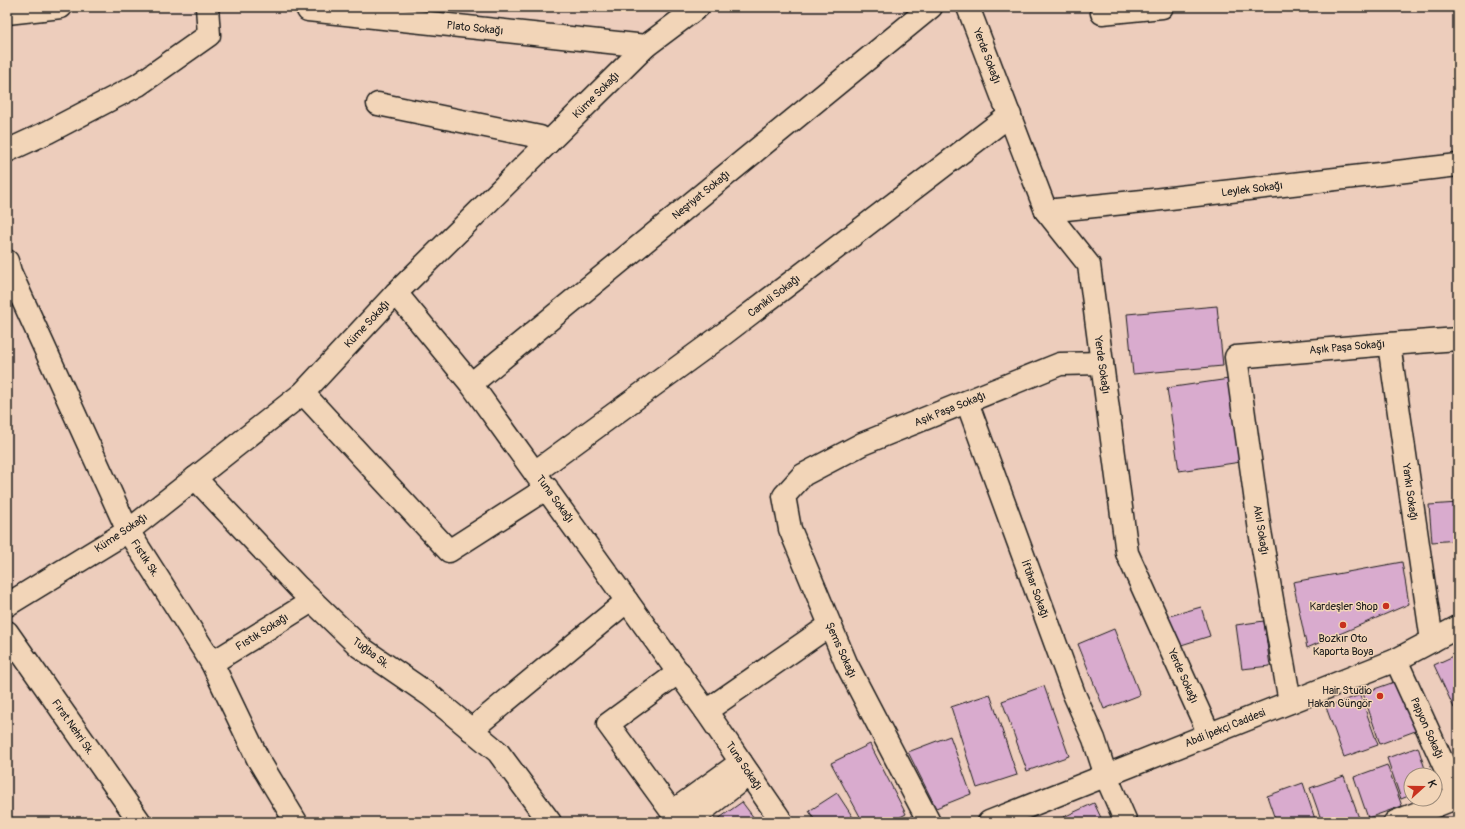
<svg xmlns="http://www.w3.org/2000/svg" width="1465" height="829" font-family="Pangolin,sans-serif">
<style>
.building{fill:#d9abce;stroke:#1c1c1c}
.lines{fill:none;stroke-linecap:round;stroke-linejoin:round}
.minor-casing{stroke:#1c1c1c;stroke-width:25}
.major-casing{stroke:#1c1c1c;stroke-width:25}
.minor{stroke:#f2d5b8;stroke-width:22}
.major{stroke:#f2d5b8;stroke-width:22}
.poi-dot{fill:#c8321e;stroke:#f2d5b8;stroke-width:1.5}
.labels{text-anchor:middle;dominant-baseline:central;stroke-width:3;stroke-linejoin:round;paint-order:stroke}
.street-label{font-size:11px;fill:#1c1c1c;stroke:#f2d5b8}
.poi-label{font-size:11px;fill:#1c1c1c;stroke:#f2d5b8;text-anchor:end}
</style>
<rect width="100%" height="100%" fill="#edcdbc"/>
<filter id="ink" filterUnits="userSpaceOnUse"><feTurbulence type="fractalNoise" baseFrequency=".025" numOctaves="2"/><feDisplacementMap in="SourceGraphic" scale="8" xChannelSelector="R" yChannelSelector="G"/><feConvolveMatrix kernelMatrix="1 2 1 2 8 2 1 2 1" color-interpolation-filters="sRGB"/></filter>
<g filter="url(#ink)">
<g class="building">
<path d="M 1217,306 L 1223,366 L 1133,374 L 1127,314 Z"/>
<path d="M 1229,379 L 1241,462 L 1179,471 L 1167,388 Z"/>
<path d="M 1458,503 L 1458,540 L 1432,542 L 1429,505 Z"/>
<path d="M 1402,562 L 1409,604 L 1307,648 L 1293,582 Z"/>
<path d="M 1201,607 L 1210,636 L 1175,647 L 1166,617 Z"/>
<path d="M 1264,621 L 1270,666 L 1242,669 L 1236,625 Z"/>
<path d="M 1114,629 L 1140,695 L 1104,709 L 1078,644 Z"/>
<path d="M 1458,654 L 1458,706 L 1454,708 L 1434,665 Z"/>
<path d="M 1400,680 L 1418,730 L 1380,744 L 1363,693 Z"/>
<path d="M 1044,686 L 1069,756 L 1027,771 L 1002,701 Z"/>
<path d="M 990,694 L 1017,775 L 977,788 L 951,707 Z"/>
<path d="M 1360,695 L 1378,745 L 1344,757 L 1326,707 Z"/>
<path d="M 950,736 L 971,794 L 936,808 L 908,752 Z"/>
<path d="M 870,744 L 906,814 L 891,822 L 863,822 L 831,763 Z"/>
<path d="M 1418,747 L 1427,775 L 1411,775 L 1411,795 L 1401,799 L 1387,758 Z"/>
<path d="M 1387,765 L 1402,806 L 1368,818 L 1354,777 Z"/>
<path d="M 1344,776 L 1360,821 L 1322,822 L 1310,788 Z"/>
<path d="M 1303,783 L 1316,822 L 1276,822 L 1267,796 Z"/>
<path d="M 837,793 L 856,822 L 816,822 L 809,811 Z"/>
<path d="M 742,802 L 757,822 L 714,822 Z"/>
<path d="M 1094,803 L 1103,822 L 1056,822 L 1055,821 Z"/>
</g>
<g class="lines">
<defs>
<g id="minor">
<path d="M 309,7 L 308,10 L 646,46"/>
<path d="M 968,7 L 1046,211 L 1089,265 L 1127,553 L 1209,734"/>
<path d="M 1101,7 L 1102,13 L 1162,7"/>
<path d="M 7,13 L 61,7"/>
<path d="M 378,104 L 540,137 L 548,143"/>
<path d="M 7,151 L 48,132 L 138,85 L 209,35 L 207,7"/>
<path d="M 1046,211 L 1153,200 L 1458,165"/>
<path d="M 7,261 L 10,272 L 128,531 L 212,663 L 258,759 L 296,822"/>
<path d="M 396,293 L 471,384 L 706,711 L 782,822"/>
<path d="M 1389,344 L 1432,641"/>
<path d="M 471,384 L 931,7"/>
<path d="M 303,393 L 449,551 L 547,488"/>
<path d="M 967,402 L 1074,694 L 1094,739 L 1106,776 L 1126,822"/>
<path d="M 535,472 L 725,333 L 1010,115"/>
<path d="M 195,478 L 298,587 L 360,647 L 431,696 L 498,752 L 550,822"/>
<path d="M 7,605 L 128,531 L 303,393 L 396,293 L 646,46 L 698,7"/>
<path d="M 7,632 L 140,822"/>
<path d="M 1396,660 L 1458,796"/>
<path d="M 212,663 L 312,601"/>
<path d="M 679,672 L 608,724 L 672,812 L 741,762"/>
<path d="M 1290,702 L 1260,531 L 1236,357 L 1389,344 L 1458,339"/>
<path d="M 706,711 L 830,625"/>
<path d="M 471,730 L 627,601"/>
<path d="M 688,822 L 749,774"/>
<path d="M 929,822 L 846,663 L 790,529 L 784,496 L 803,475 L 862,444 L 1060,364 L 1102,363"/>
<path d="M 1395,822 L 1458,797"/>
</g>
<path id="major" d="M 989,822 L 1396,660 L 1458,627"/>
</defs>
<use href="#minor" class="minor-casing"/>
<use href="#major" class="major-casing"/>
<use href="#minor" class="minor"/>
<use href="#major" class="major"/>
</g>
</g>
<g class="poi-dot">
<circle cx="1386" cy="606" r="4"/>
<circle cx="1343" cy="625" r="4"/>
<circle cx="1380" cy="696" r="4"/>
</g>
<g class="labels">
<g class="street-label">
<text transform="translate(475 28) rotate(6)">Plato Sokağı</text>
<text transform="translate(987 56) rotate(69)">Yerde Sokağı</text>
<text transform="translate(596 95) rotate(-45)">Küme Sokağı</text>
<text transform="translate(1252 189) rotate(-7)">Leylek Sokağı</text>
<text transform="translate(701 195) rotate(-39)">Neşriyat Sokağı</text>
<text transform="translate(774 296) rotate(-37)">Canikli Sokağı</text>
<text transform="translate(367 324) rotate(-47)">Küme Sokağı</text>
<text transform="translate(1347 347) rotate(-5)">Aşık Paşa Sokağı</text>
<text transform="translate(1102 365) rotate(82)">Yerde Sokağı</text>
<text transform="translate(950 409) rotate(-22)">Aşık Paşa Sokağı</text>
<text transform="translate(1410 492) rotate(82)">Yankı Sokağı</text>
<text transform="translate(555 499) rotate(54)">Tuna Sokağı</text>
<text transform="translate(1261 530) rotate(81)">Akıl Sokağı</text>
<text transform="translate(121 533) rotate(-34)">Küme Sokağı</text>
<text transform="translate(145 558) rotate(57)">Fıstık Sk.</text>
<text transform="translate(1035 589) rotate(70)">İftihar Sokağı</text>
<text transform="translate(262 632) rotate(-32)">Fıstık Sokağı</text>
<text transform="translate(841 650) rotate(66)">Şems Sokağı</text>
<text transform="translate(371 653) rotate(37)">Tuğba Sk.</text>
<text transform="translate(1183 676) rotate(66)">Yerde Sokağı</text>
<text transform="translate(73 727) rotate(55)">Fırat Nehri Sk.</text>
<text transform="translate(1225 728) rotate(-22)">Abdi İpekçi Caddesi</text>
<text transform="translate(1427 728) rotate(66)">Papyon Sokağı</text>
<text transform="translate(744 766) rotate(56)">Tuna Sokağı</text>
</g>
<g class="poi-label">
<text x="1378" y="606">Kardeşler Shop</text>
<text x="1343" y="638" text-anchor="middle">Bozkır Oto<tspan x="1343" dy="13">Kaporta Boya</tspan></text>
<text x="1372" y="690">Hair Studio<tspan x="1372" dy="13">Hakan Güngör</tspan></text>
</g>
</g>
<rect width="1465" height="829" fill="none" stroke="#f2d5b8" stroke-width="24"/>
<rect x="12" y="12" width="1441" height="805" fill="none" stroke="#1c1c1c" stroke-width="1.5" filter="url(#ink)"/>
<g transform="translate(1423 787) rotate(69)"><circle r="19" fill="#f2d5b8" stroke="#9c8b7a"/>
<path d="M0-3L7 15L0 10L-7 15Z" fill="#c8321e"/>
<text y="-6" font-size="11" font-weight="bold" text-anchor="middle" fill="#1c1c1c">K</text>
</g>
</svg>
